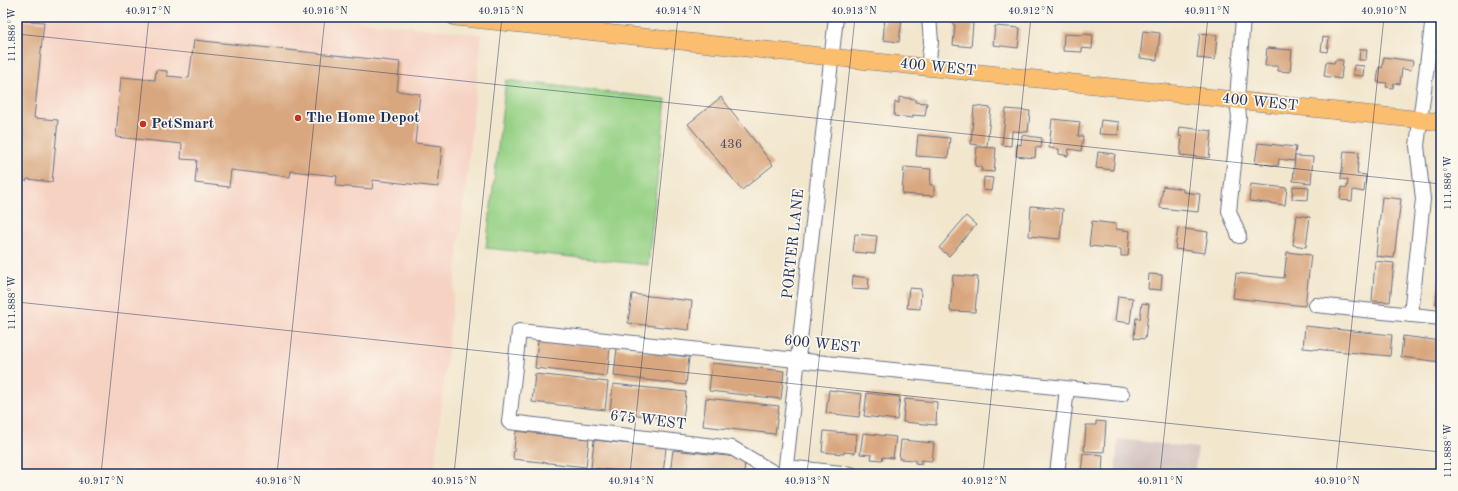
<svg xmlns="http://www.w3.org/2000/svg" width="1458" height="491" font-family="'Old Standard TT',serif">
<style>
.built{fill:#f6d2c3}
.industrial{fill:#d1bfbd}
.green{fill:#96d185;stroke:#588072}
.building{fill:#d9a77f}
.lines{fill:none;stroke-linecap:round;stroke-linejoin:round}
.minor-casing{stroke:#666f85;stroke-width:16}
.major-casing{stroke:#666f85;stroke-width:18}
.minor{stroke:#fff;stroke-width:14}
.major{stroke:#fbbd6e;stroke-width:17}
.ticks{fill:none;stroke:#1b2f5e;stroke-width:1;stroke-opacity:0.45}
.poi-dot{fill:#c8321e;stroke:#fbf7ec;stroke-width:1.5}
.labels{text-anchor:middle;dominant-baseline:central;stroke-width:3.5;stroke-linejoin:round;paint-order:stroke}
.number-label{font-size:13px;fill:#4a4d66}
.street-label{font-size:15px;fill:#1b2f5e;stroke:#fbf7ec}
.poi-label{font-size:15px;font-weight:bold;fill:#1b2f5e;stroke:#fbf7ec;text-anchor:start}
.neatline{fill:none;stroke:#1b2f5e;stroke-width:1.5}
.ticks-label{font-size:10px;text-anchor:middle;fill:#1b2f5e}
</style>
<rect width="100%" height="100%" fill="#fbf7ec"/>
<filter id="ink" filterUnits="userSpaceOnUse"><feTurbulence type="fractalNoise" baseFrequency=".025" numOctaves="2"/><feDisplacementMap in="SourceGraphic" scale="8" xChannelSelector="R" yChannelSelector="G"/><feConvolveMatrix kernelMatrix="1 2 1 2 8 2 1 2 1" color-interpolation-filters="sRGB"/></filter>
<filter id="wash" filterUnits="userSpaceOnUse"><feTurbulence type="fractalNoise" baseFrequency=".012" numOctaves="4" result="noise"/><feDisplacementMap in="SourceGraphic" scale="16" xChannelSelector="R" yChannelSelector="G"/><feGaussianBlur stdDeviation="0.9" result="paint"/><feColorMatrix in="noise" values="0 0 0 0 0 0 0 0 0 0 0 0 0 0 0 0 0 1.4 0 .05"/><feComposite in="paint" operator="in"/></filter>
<g filter="url(#wash)">
<rect width="100%" height="100%" fill="#f2e6cd"/>
<path class="built" d="M 17,17 L 318,17 L 482,34 L 434,474 L 17,474 Z"/>
<path class="industrial" d="M 1118,439 L 1198,448 L 1194,474 L 1115,474 Z"/>
<path class="green" d="M 506,80 L 666,99 L 648,265 L 486,248 Z"/>
<g id="blocks">
<g class="building">
<path d="M 704,17 L 717,17 L 717,21 L 704,20 Z"/>
<path d="M 885,17 L 902,19 L 899,42 L 883,40 Z"/>
<path d="M 953,17 L 967,17 L 967,22 L 973,23 L 971,47 L 953,45 L 955,25 L 953,25 Z"/>
<path d="M 17,20 L 44,22 L 34,118 L 58,120 L 52,182 L 27,179 L 27,181 L 17,180 Z"/>
<path d="M 995,26 L 1020,28 L 1018,48 L 993,45 Z"/>
<path d="M 1143,31 L 1160,33 L 1157,60 L 1140,58 Z"/>
<path d="M 1200,33 L 1217,35 L 1215,60 L 1197,58 Z"/>
<path d="M 1064,34 L 1083,35 L 1083,34 L 1093,35 L 1092,49 L 1082,48 L 1082,52 L 1063,51 Z"/>
<path d="M 1323,37 L 1329,38 L 1327,52 L 1321,51 Z"/>
<path d="M 194,40 L 400,62 L 397,91 L 420,94 L 415,143 L 442,146 L 438,187 L 373,180 L 372,189 L 336,186 L 337,176 L 291,171 L 290,177 L 231,170 L 229,187 L 195,183 L 197,160 L 181,159 L 182,144 L 116,137 L 121,77 L 155,80 L 156,70 L 167,71 L 167,76 L 189,78 Z"/>
<path d="M 1267,48 L 1292,50 L 1290,72 L 1278,71 L 1278,66 L 1265,66 Z"/>
<path d="M 1360,49 L 1367,49 L 1366,60 L 1359,60 Z"/>
<path d="M 1384,57 L 1413,61 L 1411,70 L 1402,69 L 1400,84 L 1394,83 L 1393,88 L 1386,87 L 1387,83 L 1377,82 L 1379,67 L 1382,68 Z"/>
<path d="M 1335,60 L 1343,60 L 1341,79 L 1324,76 L 1326,62 L 1334,63 Z"/>
<path d="M 1354,65 L 1364,66 L 1363,76 L 1353,75 Z"/>
<path d="M 721,97 L 773,165 L 742,190 L 688,124 Z"/>
<path d="M 899,97 L 915,99 L 915,102 L 927,103 L 925,116 L 913,115 L 913,118 L 894,116 L 895,102 L 899,103 Z"/>
<path d="M 974,106 L 991,108 L 987,146 L 971,144 Z"/>
<path d="M 1006,109 L 1030,111 L 1028,132 L 1012,131 L 1011,146 L 1002,145 Z"/>
<path d="M 1052,119 L 1080,122 L 1078,136 L 1083,136 L 1081,151 L 1069,149 L 1068,156 L 1059,154 L 1059,149 L 1049,148 Z"/>
<path d="M 1101,120 L 1119,122 L 1118,135 L 1099,134 Z"/>
<path d="M 1180,127 L 1212,131 L 1209,158 L 1180,155 L 1182,137 L 1179,136 Z"/>
<path d="M 918,135 L 950,138 L 948,158 L 916,156 Z"/>
<path d="M 1022,135 L 1042,138 L 1041,148 L 1036,147 L 1035,158 L 1016,156 L 1017,144 L 1021,145 Z"/>
<path d="M 1258,143 L 1296,147 L 1294,161 L 1279,159 L 1278,166 L 1255,163 Z"/>
<path d="M 977,147 L 996,148 L 994,172 L 981,171 L 982,167 L 975,166 Z"/>
<path d="M 1344,151 L 1359,152 L 1357,174 L 1366,175 L 1364,192 L 1353,190 L 1352,201 L 1340,200 L 1342,187 L 1347,188 L 1348,180 L 1341,179 Z"/>
<path d="M 1098,152 L 1115,154 L 1113,170 L 1096,168 Z"/>
<path d="M 1295,156 L 1313,157 L 1311,183 L 1293,181 Z"/>
<path d="M 904,167 L 931,169 L 930,185 L 934,185 L 934,196 L 902,194 Z"/>
<path d="M 984,177 L 993,178 L 991,191 L 983,190 Z"/>
<path d="M 1251,184 L 1287,188 L 1285,205 L 1249,201 Z"/>
<path d="M 1163,186 L 1183,189 L 1183,192 L 1200,194 L 1198,212 L 1160,208 Z"/>
<path d="M 1293,186 L 1309,187 L 1308,200 L 1292,199 Z"/>
<path d="M 1382,197 L 1401,199 L 1394,258 L 1376,256 Z"/>
<path d="M 1031,206 L 1063,209 L 1060,239 L 1029,236 Z"/>
<path d="M 1297,215 L 1310,217 L 1306,247 L 1293,245 Z"/>
<path d="M 966,216 L 976,225 L 949,256 L 939,248 Z"/>
<path d="M 1092,221 L 1116,224 L 1116,229 L 1130,231 L 1128,256 L 1121,256 L 1121,249 L 1089,246 Z"/>
<path d="M 1178,228 L 1208,232 L 1205,253 L 1175,249 Z"/>
<path d="M 855,234 L 877,236 L 875,254 L 853,252 Z"/>
<path d="M 1287,252 L 1311,255 L 1305,306 L 1233,298 L 1236,273 L 1284,278 Z"/>
<path d="M 1375,261 L 1394,263 L 1390,302 L 1372,301 Z"/>
<path d="M 1440,269 L 1441,269 L 1441,305 L 1436,304 Z"/>
<path d="M 1149,274 L 1162,275 L 1161,290 L 1148,289 Z"/>
<path d="M 953,275 L 978,277 L 975,312 L 950,311 Z"/>
<path d="M 853,276 L 869,278 L 868,290 L 852,289 Z"/>
<path d="M 909,288 L 921,289 L 920,309 L 907,308 Z"/>
<path d="M 632,294 L 692,301 L 689,330 L 628,323 Z"/>
<path d="M 1118,296 L 1133,298 L 1130,323 L 1115,321 Z"/>
<path d="M 1142,303 L 1149,304 L 1145,339 L 1134,338 L 1136,318 L 1140,319 Z"/>
<path d="M 1305,326 L 1392,335 L 1390,356 L 1303,348 Z"/>
<path d="M 1403,336 L 1441,341 L 1441,362 L 1401,357 Z"/>
<path d="M 538,340 L 610,348 L 607,376 L 535,368 Z"/>
<path d="M 617,348 L 689,357 L 686,385 L 614,376 Z"/>
<path d="M 712,363 L 784,371 L 781,399 L 709,391 Z"/>
<path d="M 535,374 L 608,382 L 605,410 L 532,402 Z"/>
<path d="M 613,384 L 686,392 L 683,420 L 610,412 Z"/>
<path d="M 829,390 L 862,394 L 859,417 L 826,413 Z"/>
<path d="M 867,393 L 900,397 L 897,420 L 864,416 Z"/>
<path d="M 706,398 L 779,406 L 775,434 L 703,426 Z"/>
<path d="M 905,399 L 937,402 L 936,425 L 903,422 Z"/>
<path d="M 1096,421 L 1106,422 L 1104,452 L 1084,451 L 1086,425 L 1096,425 Z"/>
<path d="M 516,431 L 589,439 L 586,467 L 513,459 Z"/>
<path d="M 824,431 L 857,434 L 855,453 L 844,452 L 844,454 L 822,452 Z"/>
<path d="M 863,433 L 896,437 L 893,458 L 883,457 L 882,460 L 871,459 L 872,455 L 860,454 Z"/>
<path d="M 594,440 L 666,448 L 663,474 L 647,474 L 591,468 Z"/>
<path d="M 901,440 L 934,443 L 932,461 L 921,460 L 921,464 L 915,463 L 915,460 L 899,459 Z"/>
<path d="M 673,450 L 745,458 L 744,474 L 670,474 Z"/>
<path d="M 1083,453 L 1103,455 L 1102,474 L 1081,474 Z"/>
</g>
</g>
</g>
<g filter="url(#ink)">
<use href="#blocks" fill-opacity="0" stroke="#666f85" stroke-width="1"/>
<g class="lines">
<defs>
<g id="minor">
<path d="M 928,67 L 931,42 L 929,17"/>
<path d="M 1239,236 L 1229,211 L 1239,117 L 1237,100 L 1243,17"/>
<path d="M 1316,305 L 1441,318"/>
<path d="M 1411,315 L 1423,199 L 1417,146 L 1433,17"/>
<path d="M 786,467 L 851,474"/>
<path d="M 776,474 L 732,448 L 509,422 L 519,331 L 1122,394"/>
<path d="M 785,474 L 836,17"/>
<path d="M 1057,474 L 1067,389"/>
</g>
<path id="major" d="M 455,17 L 1441,122"/>
</defs>
<use href="#minor" class="minor-casing"/>
<use href="#major" class="major-casing"/>
<use href="#minor" class="minor"/>
<use href="#major" class="major"/>
</g>
</g>
<path class="ticks" d="M 17,34 L 1441,184M 17,302 L 1441,452M 101,474 L 149,17M 277,474 L 325,17M 454,474 L 502,17M 630,474 L 678,17M 807,474 L 855,17M 983,474 L 1031,17M 1160,474 L 1208,17M 1336,474 L 1384,17"/>
<g class="poi-dot">
<circle cx="298" cy="118" r="4"/>
<circle cx="143" cy="124" r="4"/>
</g>
<g class="labels">
<g class="number-label">
<text x="731" y="144">436</text>
</g>
<g class="street-label">
<text transform="translate(938 68) rotate(6)">400 WEST</text>
<text transform="translate(1260 103) rotate(6)">400 WEST</text>
<text transform="translate(794 244) rotate(-84)">PORTER LANE</text>
<text transform="translate(822 345) rotate(6)">600 WEST</text>
<text transform="translate(648 421) rotate(7)">675 WEST</text>
</g>
<g class="poi-label">
<text x="306" y="118">The Home Depot</text>
<text x="151" y="124">PetSmart</text>
</g>
</g>
<rect width="1458" height="491" fill="none" stroke="#fbf7ec" stroke-width="44"/>
<rect x="22" y="22" width="1414" height="447" class="neatline"/>
<g class="ticks-label">
<text x="148" y="14">40.917°N</text>
<text x="325" y="14">40.916°N</text>
<text x="501" y="14">40.915°N</text>
<text x="678" y="14">40.914°N</text>
<text x="854" y="14">40.913°N</text>
<text x="1031" y="14">40.912°N</text>
<text x="1207" y="14">40.911°N</text>
<text x="1384" y="14">40.910°N</text>
<text transform="translate(11 35) rotate(-90)" y="4">111.886°W</text>
<text transform="translate(1447 183) rotate(-90)" y="4">111.886°W</text>
<text transform="translate(11 303) rotate(-90)" y="4">111.888°W</text>
<text transform="translate(1447 451) rotate(-90)" y="4">111.888°W</text>
<text x="101" y="484">40.917°N</text>
<text x="278" y="484">40.916°N</text>
<text x="454" y="484">40.915°N</text>
<text x="631" y="484">40.914°N</text>
<text x="807" y="484">40.913°N</text>
<text x="984" y="484">40.912°N</text>
<text x="1160" y="484">40.911°N</text>
<text x="1337" y="484">40.910°N</text>
</g>
</svg>
